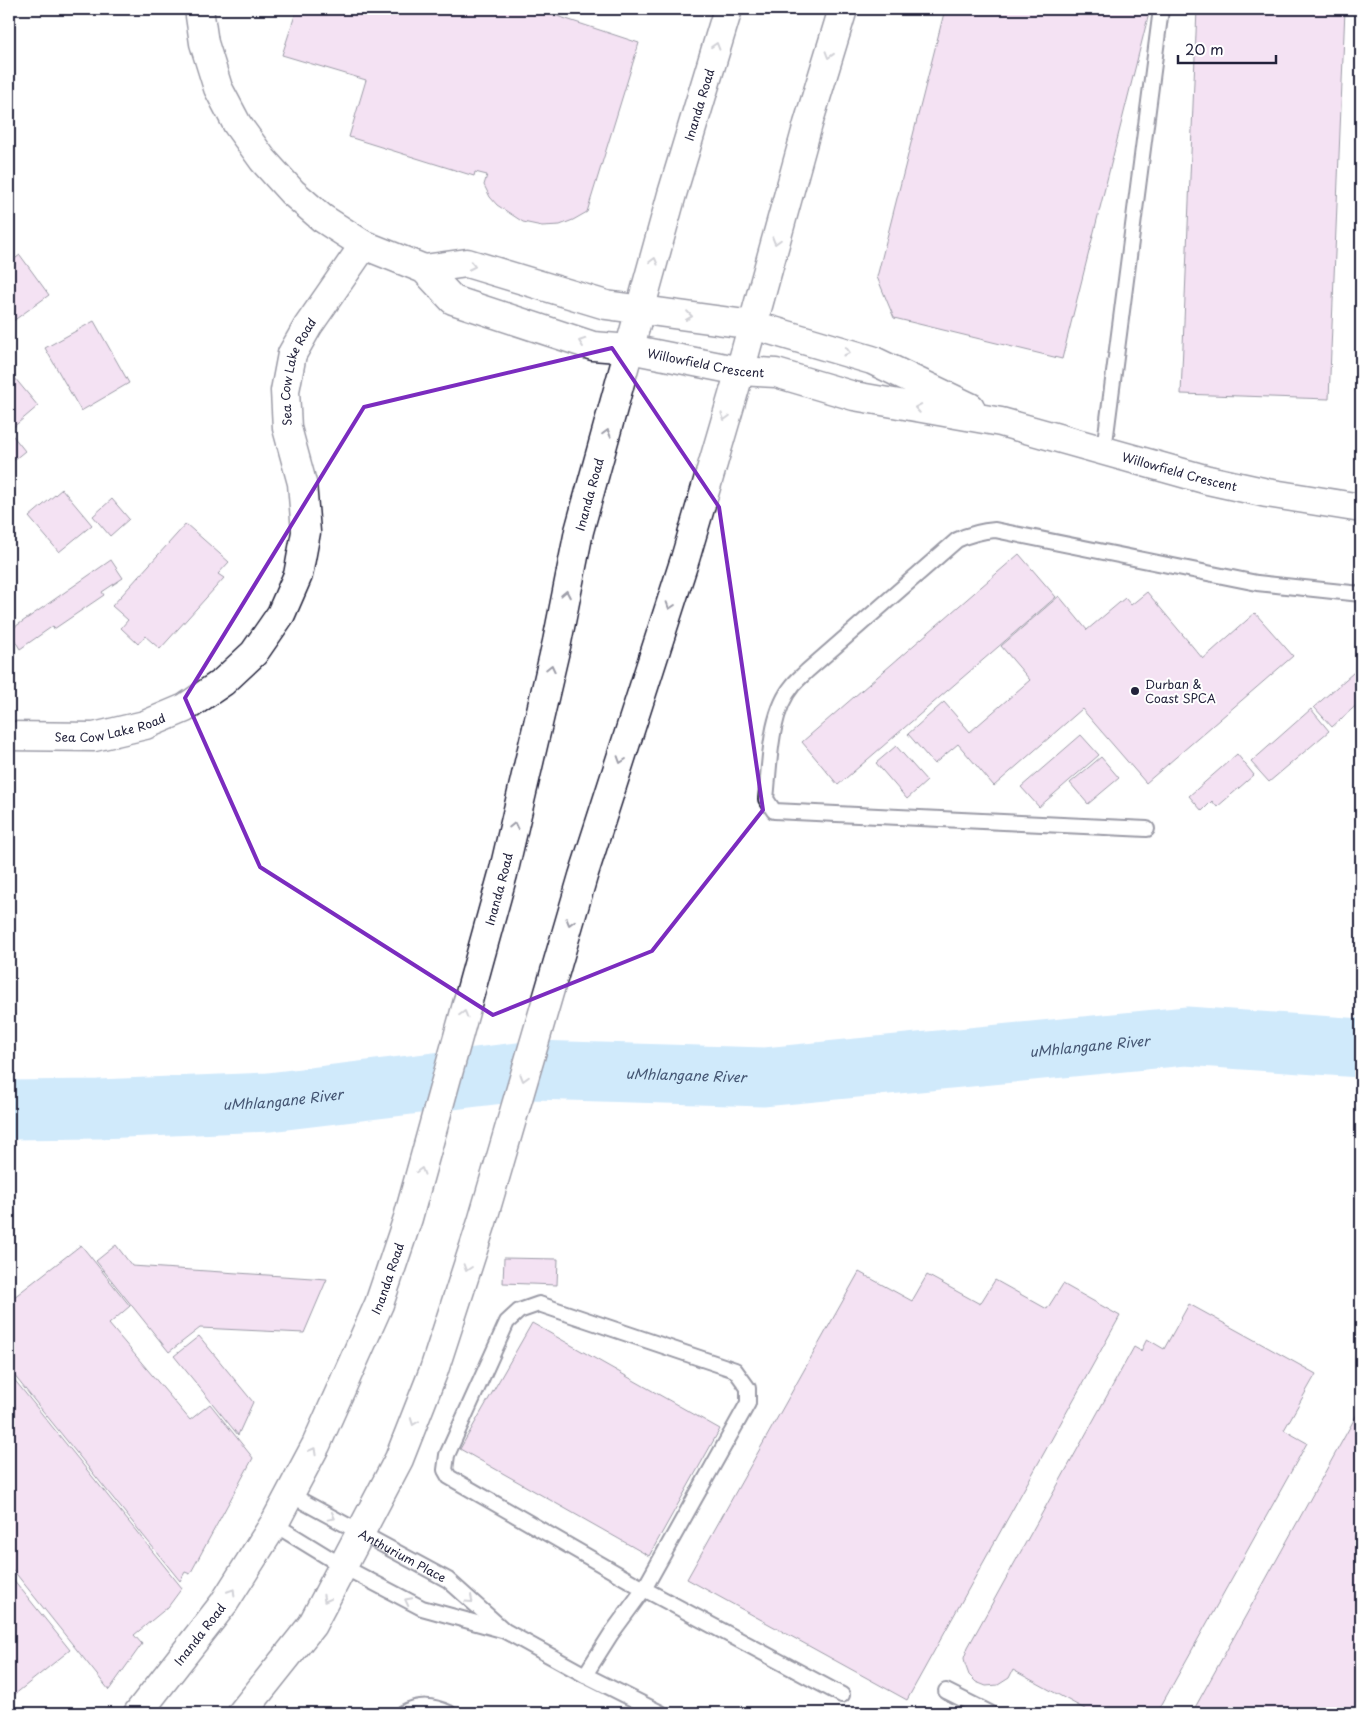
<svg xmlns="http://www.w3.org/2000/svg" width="1370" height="1722" font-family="'Playpen Sans',sans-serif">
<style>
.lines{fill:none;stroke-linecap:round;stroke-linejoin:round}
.river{stroke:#98d0f7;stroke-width:59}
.building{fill:#e7bee5;stroke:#22223b}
.lane-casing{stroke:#22223b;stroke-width:18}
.street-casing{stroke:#22223b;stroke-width:31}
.secondary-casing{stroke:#22223b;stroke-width:31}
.lane{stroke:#fff;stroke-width:14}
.street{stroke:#fff;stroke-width:28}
.secondary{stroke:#fff;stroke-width:28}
.oneway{stroke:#9c9ca7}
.marked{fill:none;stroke:#7b2cbf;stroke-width:4;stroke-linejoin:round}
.poi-dot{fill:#22223b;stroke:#fff;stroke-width:2}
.labels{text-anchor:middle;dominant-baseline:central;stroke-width:4;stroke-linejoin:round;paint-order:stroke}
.street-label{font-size:12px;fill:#22223b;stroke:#fff}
.poi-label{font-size:12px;fill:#22223b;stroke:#fff;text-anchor:start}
.water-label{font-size:14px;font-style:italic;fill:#455673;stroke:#fff}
</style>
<rect width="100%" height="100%" fill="#fff"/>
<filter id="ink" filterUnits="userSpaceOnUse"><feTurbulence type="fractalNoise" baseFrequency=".02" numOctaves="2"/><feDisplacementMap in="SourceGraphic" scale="10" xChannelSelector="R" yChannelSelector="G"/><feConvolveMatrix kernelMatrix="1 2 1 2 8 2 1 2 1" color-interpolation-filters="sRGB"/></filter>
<g filter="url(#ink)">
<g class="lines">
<path class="river" id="s1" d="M 9,1110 L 99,1109 L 269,1102 L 535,1070 L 764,1077 L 1186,1036 L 1361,1048"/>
</g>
<g class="building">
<path d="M 297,9 L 543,9 L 542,11 L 639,43 L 587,212 L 573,220 L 560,225 L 542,226 L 523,222 L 497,205 L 490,197 L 484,185 L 487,175 L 475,172 L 474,176 L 349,137 L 366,80 L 282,55 Z"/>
<path d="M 945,9 L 1150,9 L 1062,359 L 894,318 L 877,277 Z"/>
<path d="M 1197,9 L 1345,9 L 1329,399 L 1181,394 Z"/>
<path d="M 20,255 L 49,295 L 9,324 L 9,263 Z"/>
<path d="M 94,321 L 129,383 L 81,411 L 45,348 Z"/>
<path d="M 9,371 L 38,406 L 11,429 L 9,427 Z"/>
<path d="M 9,431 L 25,451 L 9,464 Z"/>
<path d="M 62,489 L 92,525 L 59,552 L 29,517 Z"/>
<path d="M 112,499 L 129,519 L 110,536 L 93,516 Z"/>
<path d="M 186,524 L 229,562 L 218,574 L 224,578 L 160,649 L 145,636 L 138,644 L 121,628 L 128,620 L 112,606 Z"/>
<path d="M 1019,554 L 1056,597 L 838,785 L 802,742 Z"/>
<path d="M 111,560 L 123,578 L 102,592 L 104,595 L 54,629 L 53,626 L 20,649 L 9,631 Z"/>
<path d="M 1147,592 L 1203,659 L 1255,613 L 1293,656 L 1146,783 L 1082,709 L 994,786 L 958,744 L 934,764 L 908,734 L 944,702 L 970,732 L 1030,680 L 1001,646 L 1059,596 L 1087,630 L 1125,598 L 1131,605 Z"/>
<path d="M 1361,666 L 1361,701 L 1332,727 L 1314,707 Z"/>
<path d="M 1311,709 L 1329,731 L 1269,782 L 1251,762 Z"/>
<path d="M 1081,735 L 1099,755 L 1039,807 L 1021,787 Z"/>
<path d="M 896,746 L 927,781 L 907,799 L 876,763 Z"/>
<path d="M 1237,754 L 1254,775 L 1217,807 L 1212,801 L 1202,811 L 1189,796 Z"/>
<path d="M 1101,757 L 1119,778 L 1088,804 L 1070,783 Z"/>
<path d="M 81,1245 L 130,1306 L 109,1324 L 190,1420 L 210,1404 L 253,1458 L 190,1574 L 185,1572 L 180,1581 L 9,1369 L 9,1301 Z"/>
<path d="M 116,1245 L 132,1266 L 327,1279 L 304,1333 L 200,1328 L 169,1352 L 96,1261 Z"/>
<path d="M 504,1258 L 558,1259 L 557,1285 L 503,1283 Z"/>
<path d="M 859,1272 L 912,1301 L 927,1275 L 980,1304 L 995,1280 L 1047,1309 L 1063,1284 L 1120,1316 L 907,1700 L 687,1579 Z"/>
<path d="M 1189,1304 L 1316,1374 L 1284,1430 L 1307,1443 L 1157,1713 L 1092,1713 L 1013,1670 L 1009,1678 L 998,1685 L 986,1686 L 976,1682 L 969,1675 L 965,1664 L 964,1658 L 968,1647 L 1134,1347 L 1141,1351 L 1147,1339 L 1164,1349 Z"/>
<path d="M 532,1323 L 720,1429 L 649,1556 L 460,1449 Z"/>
<path d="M 199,1336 L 253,1402 L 238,1435 L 174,1356 Z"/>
<path d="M 9,1373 L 182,1588 L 168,1607 L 134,1635 L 142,1644 L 109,1690 L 9,1565 Z"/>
<path d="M 1361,1407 L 1361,1713 L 1192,1713 Z"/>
<path d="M 9,1574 L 70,1650 L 9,1699 Z"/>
</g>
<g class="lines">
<defs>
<g id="lane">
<path d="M 1104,450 L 1161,9"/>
<path d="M 1147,829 L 774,811 L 766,799 C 770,764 769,713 793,685 C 797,680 802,676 807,671 L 957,540 C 970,534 981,531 995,530 L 1257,583 L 1361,594"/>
<path id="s2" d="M 289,1494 L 448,1580 L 505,1631 L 585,1675 L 661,1713"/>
<path d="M 274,1524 L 344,1567 L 422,1608 L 502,1630"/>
<path d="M 585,1675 L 611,1634 L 644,1589 L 449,1477 L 445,1470 L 447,1455 L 507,1322 L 519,1311 L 539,1304 L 735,1370 L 748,1388 L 748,1403 L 644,1589 L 842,1695"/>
<path d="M 946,1691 L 990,1713"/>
<path d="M 403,1713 C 420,1704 432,1705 449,1713"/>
</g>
<g id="street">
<path id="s3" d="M 199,9 L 204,43 L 218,88 L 237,124 L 263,160 L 292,192 L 322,218 L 364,245 L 424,269 L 453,300 L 593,346 L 630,349 L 740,371 L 776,373 L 854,396 L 1001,422 L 1208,480 L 1267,493 L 1361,508"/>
<path d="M 424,269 L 467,263 L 606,305 L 753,325 L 872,360 L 970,407"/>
<path id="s4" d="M 9,736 L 94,737 L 145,725 L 185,708 L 223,682 L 254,653 L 281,614 L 298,575 L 306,532 L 302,483 L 287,428 L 285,391 L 292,354 L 308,326 L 364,245"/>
</g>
<g id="secondary">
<path id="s5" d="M 138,1713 L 224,1603 L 274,1524 L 316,1445 L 379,1304 L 408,1218 L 503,874 L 557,642 L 579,531 L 672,194 L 728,9"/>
<path d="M 242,1713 L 312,1625 L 399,1459 L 434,1370 L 482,1222 L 583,876 L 685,559 L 740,371 L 808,124 L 843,9"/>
</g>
</defs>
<use href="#lane" class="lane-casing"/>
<use href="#street" class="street-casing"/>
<use href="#secondary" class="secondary-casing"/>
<use href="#lane" class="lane"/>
<use href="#street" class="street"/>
<use href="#secondary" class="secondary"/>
</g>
<defs><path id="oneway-chevron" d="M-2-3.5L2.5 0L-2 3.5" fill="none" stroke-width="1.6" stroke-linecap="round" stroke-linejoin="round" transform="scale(1.25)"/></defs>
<g class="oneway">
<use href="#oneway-chevron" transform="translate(716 46) rotate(-73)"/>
<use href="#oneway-chevron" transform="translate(829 55) rotate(107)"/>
<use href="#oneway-chevron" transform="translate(776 241) rotate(106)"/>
<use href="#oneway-chevron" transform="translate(654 261) rotate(-75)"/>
<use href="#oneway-chevron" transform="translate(472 266) rotate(12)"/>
<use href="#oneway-chevron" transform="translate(689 316) rotate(8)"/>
<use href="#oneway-chevron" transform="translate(582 342) rotate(-161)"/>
<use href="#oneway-chevron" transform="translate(847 352) rotate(16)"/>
<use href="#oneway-chevron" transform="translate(918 408) rotate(-170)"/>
<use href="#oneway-chevron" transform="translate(725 417) rotate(106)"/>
<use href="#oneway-chevron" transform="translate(607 433) rotate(-74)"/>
<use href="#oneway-chevron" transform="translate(566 594) rotate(-79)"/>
<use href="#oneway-chevron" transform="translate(670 606) rotate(108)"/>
<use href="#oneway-chevron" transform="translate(551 668) rotate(-77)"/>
<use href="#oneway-chevron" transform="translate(621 760) rotate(108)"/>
<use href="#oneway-chevron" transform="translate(514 826) rotate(-77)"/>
<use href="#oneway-chevron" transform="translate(570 922) rotate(106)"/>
<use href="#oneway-chevron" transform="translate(464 1014) rotate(-74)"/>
<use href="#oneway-chevron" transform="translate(524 1078) rotate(106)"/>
<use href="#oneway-chevron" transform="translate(421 1171) rotate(-74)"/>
<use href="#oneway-chevron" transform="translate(467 1268) rotate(108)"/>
<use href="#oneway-chevron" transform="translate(414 1422) rotate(111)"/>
<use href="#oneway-chevron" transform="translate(313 1451) rotate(-61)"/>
<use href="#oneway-chevron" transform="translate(332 1517) rotate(29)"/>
<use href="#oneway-chevron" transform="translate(232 1592) rotate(-58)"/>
<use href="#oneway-chevron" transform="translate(326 1599) rotate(119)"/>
<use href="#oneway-chevron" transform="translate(470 1600) rotate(42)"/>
<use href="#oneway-chevron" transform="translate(408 1601) rotate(-153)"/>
</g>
</g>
<path d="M0 0H1370V1722H0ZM 612,348 L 719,507 L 763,810 L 652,951 L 493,1015 L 260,867 L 185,698 L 364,407 Z" fill="#fff" fill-opacity=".55" fill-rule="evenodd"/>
<path class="marked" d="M 612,348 L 719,507 L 763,810 L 652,951 L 493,1015 L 260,867 L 185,698 L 364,407 Z"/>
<circle class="poi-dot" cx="1135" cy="691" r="5"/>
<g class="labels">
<g class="street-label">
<text stroke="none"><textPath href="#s5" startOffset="1719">Inanda Road</textPath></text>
<text stroke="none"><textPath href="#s3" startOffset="668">Willowfield Crescent</textPath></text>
<text stroke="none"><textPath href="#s4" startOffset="568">Sea Cow Lake Road</textPath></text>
<text stroke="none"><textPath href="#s3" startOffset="1155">Willowfield Crescent</textPath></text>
<text stroke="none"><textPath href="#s5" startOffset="1314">Inanda Road</textPath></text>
<text stroke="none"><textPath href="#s4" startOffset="102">Sea Cow Lake Road</textPath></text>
<text stroke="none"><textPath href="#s5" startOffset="909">Inanda Road</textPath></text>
<text stroke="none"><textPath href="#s5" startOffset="504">Inanda Road</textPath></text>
<text stroke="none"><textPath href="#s2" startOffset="129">Anthurium Place</textPath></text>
<text stroke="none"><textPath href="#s5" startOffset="100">Inanda Road</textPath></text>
</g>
<g class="poi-label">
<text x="1145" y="684">Durban &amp;<tspan x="1145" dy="14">Coast SPCA</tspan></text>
</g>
<g class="water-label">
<text stroke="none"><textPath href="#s1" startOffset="1084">uMhlangane River</textPath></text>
<text stroke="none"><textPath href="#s1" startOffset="679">uMhlangane River</textPath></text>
<text stroke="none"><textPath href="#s1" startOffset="274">uMhlangane River</textPath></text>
</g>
</g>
<rect width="1370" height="1722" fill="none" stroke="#fff" stroke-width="30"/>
<rect x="15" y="15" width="1340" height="1692" fill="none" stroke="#22223b" stroke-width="2" filter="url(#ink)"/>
<path d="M1178 55v8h98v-8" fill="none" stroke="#22223b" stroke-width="2.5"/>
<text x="1185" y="55" font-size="15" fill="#22223b" stroke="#ffffff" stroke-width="4" paint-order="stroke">20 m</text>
</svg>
